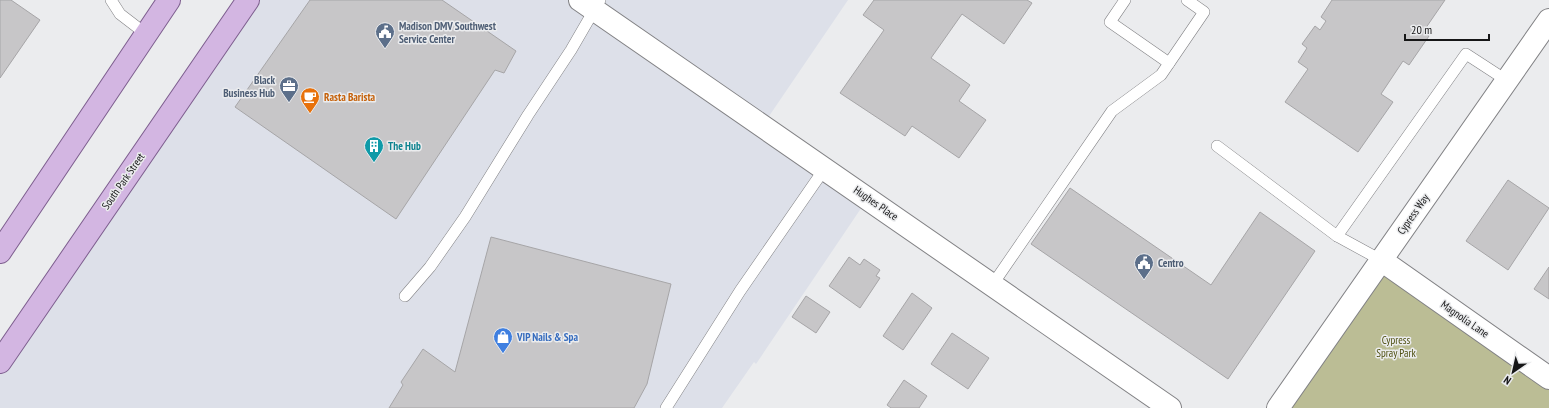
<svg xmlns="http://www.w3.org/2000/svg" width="1549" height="408" font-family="'PT Sans Narrow',sans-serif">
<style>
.built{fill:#dde0e9}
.green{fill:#bbbd95}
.building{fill:#c7c6c8;stroke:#a6a5a7}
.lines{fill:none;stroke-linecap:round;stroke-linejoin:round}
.lane-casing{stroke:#828285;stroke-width:12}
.street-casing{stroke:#828285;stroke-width:24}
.primary-casing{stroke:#7e5f8f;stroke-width:24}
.lane{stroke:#fff;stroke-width:11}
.street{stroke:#fff;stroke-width:22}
.primary{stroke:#d3b6e2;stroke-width:22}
.labels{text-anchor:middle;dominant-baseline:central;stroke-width:3;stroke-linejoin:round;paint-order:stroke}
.service-label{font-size:11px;font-weight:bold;fill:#4e5e75;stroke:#ebecee;text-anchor:start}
.food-label{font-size:11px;font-weight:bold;fill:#c56008;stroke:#ebecee;text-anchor:start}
.culture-label{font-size:11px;font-weight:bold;fill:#0d838f;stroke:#ebecee;text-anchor:start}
.street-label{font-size:11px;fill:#161617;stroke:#ebecee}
.shop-label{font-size:11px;font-weight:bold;fill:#366cbe;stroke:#ebecee;text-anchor:start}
.park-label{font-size:11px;fill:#4e4f10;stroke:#ebecee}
</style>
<rect width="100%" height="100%" fill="#ebecee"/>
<path class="built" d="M 248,0 L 848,0 L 763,125 L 868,198 L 756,364 L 754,362 L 722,408 L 0,408 L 0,362 Z"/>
<path class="green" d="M 1381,260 L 1549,378 L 1549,408 L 1278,408 Z"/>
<g class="building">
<path d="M 0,0 L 11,0 L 40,20 L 0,78 Z"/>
<path d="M 310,0 L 442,0 L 516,51 L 504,73 L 495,70 L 396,219 L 235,107 Z"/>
<path d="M 874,0 L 1027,0 L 1032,3 L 1004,44 L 962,14 L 931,58 L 970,85 L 959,101 L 986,120 L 959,158 L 912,126 L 905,136 L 840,93 L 884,30 L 863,15 Z"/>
<path d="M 1332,0 L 1445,0 L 1423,32 L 1429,36 L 1409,65 L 1403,61 L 1381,94 L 1393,102 L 1358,152 L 1285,102 L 1308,69 L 1298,62 L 1307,48 L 1302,44 L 1315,26 L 1320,30 L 1326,21 L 1321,17 Z"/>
<path d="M 1508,180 L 1549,208 L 1508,270 L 1466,241 Z"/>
<path d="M 1070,188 L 1211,285 L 1260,212 L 1315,251 L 1228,379 L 1031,244 Z"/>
<path d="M 491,237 L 671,284 L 647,384 L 634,408 L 389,408 L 403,385 L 401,382 L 423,349 L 455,372 Z"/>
<path d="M 849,257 L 860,265 L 864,259 L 880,270 L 876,276 L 880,278 L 860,308 L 829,286 Z"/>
<path d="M 1549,267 L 1549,299 L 1534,289 Z"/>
<path d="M 912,293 L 932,308 L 903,350 L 883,336 Z"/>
<path d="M 806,296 L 830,312 L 816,333 L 792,317 Z"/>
<path d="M 952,333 L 989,358 L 968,389 L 931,364 Z"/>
<path d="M 904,380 L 927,396 L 919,408 L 891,408 L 887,405 Z"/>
</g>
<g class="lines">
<defs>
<g id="lane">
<path d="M 111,0 L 120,14 L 146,34"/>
<path d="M 1125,0 L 1110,22 L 1169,63"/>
<path d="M 1217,146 L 1337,236 L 1381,260"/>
<path d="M 1337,236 L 1466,54 L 1506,80"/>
<path d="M 993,284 L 1112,111 L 1161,75 L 1204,12 L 1187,0"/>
<path d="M 405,296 L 430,267 L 465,217 L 528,115 L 571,50 L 600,0"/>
<path d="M 666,408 L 740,291 L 825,168"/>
</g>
<g id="street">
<path d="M 580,0 L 1170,408"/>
<path d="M 1381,260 L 1549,378"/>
<path d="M 1278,408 L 1549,20"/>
</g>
<g id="primary">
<path d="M 0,252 L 169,0"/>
<path d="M 0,362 L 248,0"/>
</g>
</defs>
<use href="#lane" class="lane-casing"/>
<use href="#street" class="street-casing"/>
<use href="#primary" class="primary-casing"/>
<use href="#lane" class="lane"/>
<use href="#street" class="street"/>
<use href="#primary" class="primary"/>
</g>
<defs>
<symbol id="civic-pin" viewBox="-11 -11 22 30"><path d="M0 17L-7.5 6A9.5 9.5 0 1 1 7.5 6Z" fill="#5c6f8a" stroke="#ebecee"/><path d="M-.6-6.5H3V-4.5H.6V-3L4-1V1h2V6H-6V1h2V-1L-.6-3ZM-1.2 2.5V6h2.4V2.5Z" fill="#fff"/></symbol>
<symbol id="office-pin" viewBox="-11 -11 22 30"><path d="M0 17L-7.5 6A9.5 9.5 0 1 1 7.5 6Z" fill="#5c6f8a" stroke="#ebecee"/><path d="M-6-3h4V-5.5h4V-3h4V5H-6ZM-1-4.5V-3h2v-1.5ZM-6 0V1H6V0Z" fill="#fff"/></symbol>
<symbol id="cafe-pin" viewBox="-11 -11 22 30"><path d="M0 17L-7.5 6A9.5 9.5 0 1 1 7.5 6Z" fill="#e8710a" stroke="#ebecee"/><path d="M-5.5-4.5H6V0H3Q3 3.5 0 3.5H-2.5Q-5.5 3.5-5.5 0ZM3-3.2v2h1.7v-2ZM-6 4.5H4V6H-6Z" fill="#fff"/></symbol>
<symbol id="building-pin" viewBox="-11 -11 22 30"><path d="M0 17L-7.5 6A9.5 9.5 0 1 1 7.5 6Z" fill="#0f9aa8" stroke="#ebecee"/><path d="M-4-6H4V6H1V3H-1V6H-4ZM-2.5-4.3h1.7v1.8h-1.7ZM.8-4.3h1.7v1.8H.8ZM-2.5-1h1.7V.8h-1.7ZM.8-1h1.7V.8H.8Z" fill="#fff"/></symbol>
<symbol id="shop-pin" viewBox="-11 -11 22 30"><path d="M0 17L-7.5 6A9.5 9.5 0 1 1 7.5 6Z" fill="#3f7fe0" stroke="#ebecee"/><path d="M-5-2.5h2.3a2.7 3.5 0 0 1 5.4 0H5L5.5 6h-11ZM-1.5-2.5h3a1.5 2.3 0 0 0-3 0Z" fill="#fff"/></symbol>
</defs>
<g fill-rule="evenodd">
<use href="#civic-pin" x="374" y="21" width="22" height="30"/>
<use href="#office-pin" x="278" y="75" width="22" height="30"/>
<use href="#cafe-pin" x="299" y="86" width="22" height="30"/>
<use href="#building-pin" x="363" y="135" width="22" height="30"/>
<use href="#civic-pin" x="1133" y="252" width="22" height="30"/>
<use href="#shop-pin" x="492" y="326" width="22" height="30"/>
</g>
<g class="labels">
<g class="service-label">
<text x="399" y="26">Madison DMV Southwest<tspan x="399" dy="13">Service Center</tspan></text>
<text x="275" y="80" text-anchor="end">Black<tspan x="275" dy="13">Business Hub</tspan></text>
<text x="1158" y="263">Centro</text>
</g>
<g class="food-label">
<text x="324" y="97">Rasta Barista</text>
</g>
<g class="culture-label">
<text x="388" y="146">The Hub</text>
</g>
<g class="street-label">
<text transform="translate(123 181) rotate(-55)">South Park Street</text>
<text transform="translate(876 203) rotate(35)">Hughes Place</text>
<text transform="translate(1413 214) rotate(-55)">Cypress Way</text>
<text transform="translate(1465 319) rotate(35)">Magnolia Lane</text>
</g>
<g class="shop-label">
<text x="517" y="337">VIP Nails &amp; Spa</text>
</g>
<g class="park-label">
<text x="1396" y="340">Cypress<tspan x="1396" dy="13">Spray Park</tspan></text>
</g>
</g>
<g transform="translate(1513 372) rotate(214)" stroke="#ebecee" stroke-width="3" paint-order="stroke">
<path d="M0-3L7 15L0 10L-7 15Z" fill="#161617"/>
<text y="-6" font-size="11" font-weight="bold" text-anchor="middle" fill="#161617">N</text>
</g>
<path d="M1405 34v6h84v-6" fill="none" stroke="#161617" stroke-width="2"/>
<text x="1411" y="34" font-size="12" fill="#161617" stroke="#ebecee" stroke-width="3" paint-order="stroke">20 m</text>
</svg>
